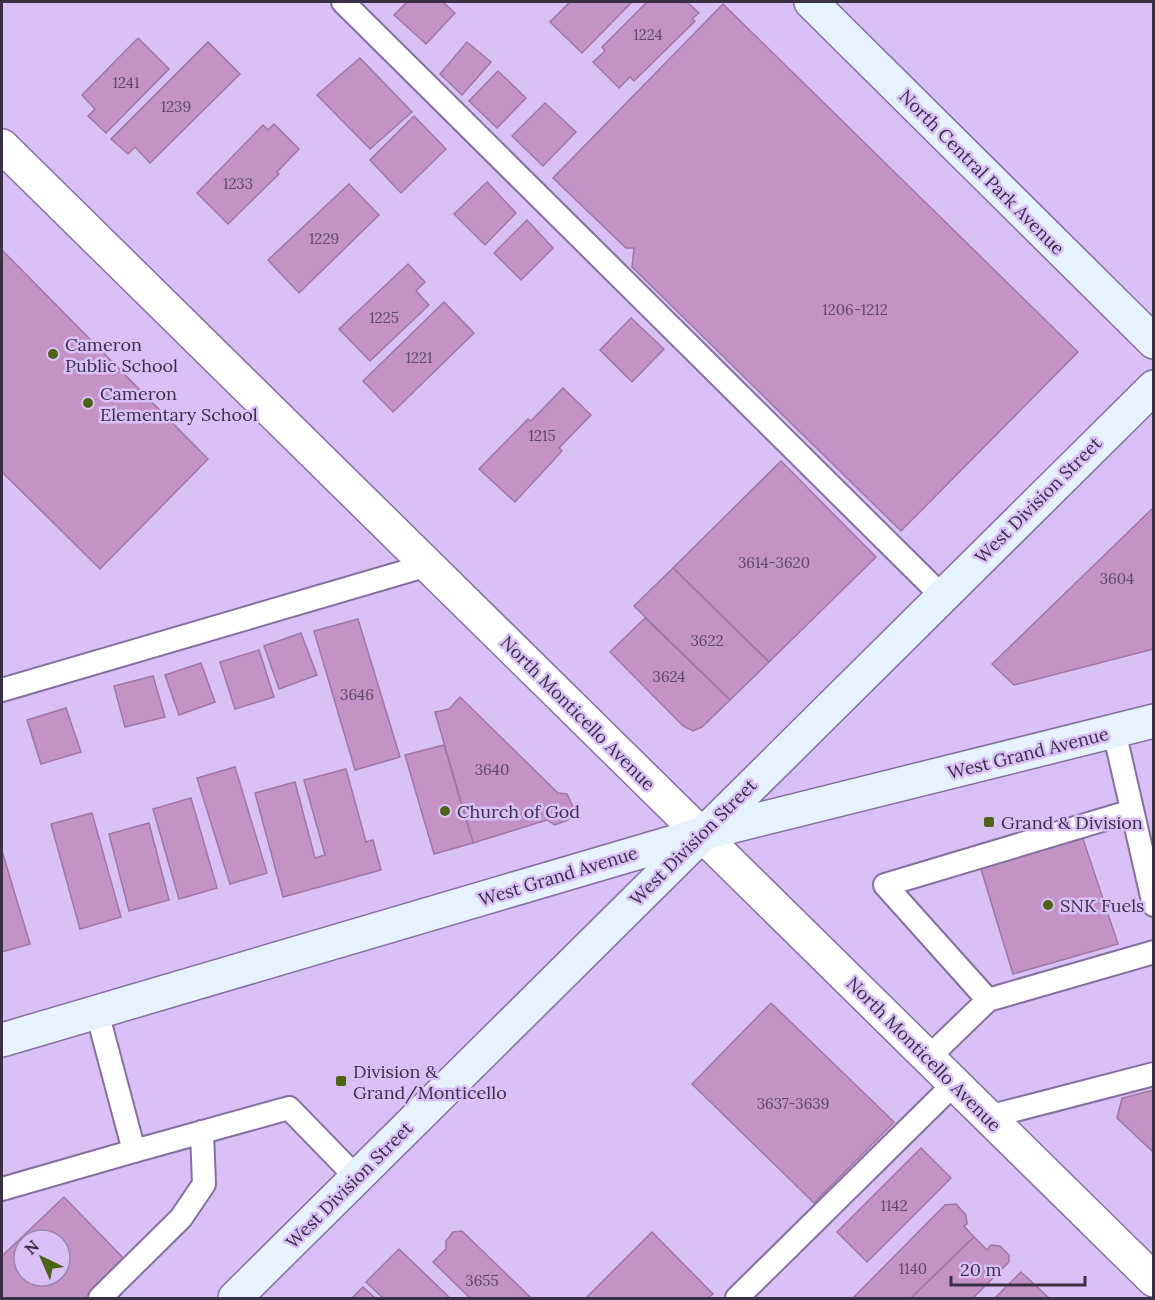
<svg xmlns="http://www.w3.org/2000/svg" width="1155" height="1300" font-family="Lora,serif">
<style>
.building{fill:#c393c6;stroke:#a077a2;stroke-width:1.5;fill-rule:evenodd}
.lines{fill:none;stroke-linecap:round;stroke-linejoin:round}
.lane-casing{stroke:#866fa1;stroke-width:26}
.street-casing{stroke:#866fa1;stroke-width:36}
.secondary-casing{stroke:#866fa1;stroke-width:36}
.lane{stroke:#fff;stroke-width:22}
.street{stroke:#fff;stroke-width:33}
.secondary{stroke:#e6f2fc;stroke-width:33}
.poi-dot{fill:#4d6413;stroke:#d9c1f8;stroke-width:2}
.labels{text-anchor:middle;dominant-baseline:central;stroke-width:5;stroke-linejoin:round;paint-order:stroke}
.number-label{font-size:15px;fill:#5c4966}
.street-label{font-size:18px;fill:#3a3046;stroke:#d9c1f8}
.poi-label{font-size:18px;fill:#3a3046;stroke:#d9c1f8;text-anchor:start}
</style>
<rect width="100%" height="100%" fill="#d9c1f8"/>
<g class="building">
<path d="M 407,2 L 443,2 L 455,13 L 426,44 L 394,15 Z"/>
<path d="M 570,2 L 632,2 L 582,53 L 550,22 Z"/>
<path d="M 647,2 L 687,2 L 699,13 L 692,19 L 695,21 L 634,81 L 630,77 L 619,88 L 593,62 L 605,51 L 602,47 Z"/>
<path d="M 723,4 L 1078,352 L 901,531 L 632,267 L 634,248 L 626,248 L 553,178 Z"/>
<path d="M 138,38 L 169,69 L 106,133 L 88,116 L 95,109 L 82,95 Z"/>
<path d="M 208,42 L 240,74 L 150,163 L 135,147 L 128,154 L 111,139 Z"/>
<path d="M 467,42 L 491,62 L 462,95 L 440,74 Z"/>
<path d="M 360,58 L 412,112 L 370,149 L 317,95 Z"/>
<path d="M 498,71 L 526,98 L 497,128 L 469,101 Z"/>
<path d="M 545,103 L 576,132 L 543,166 L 512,136 Z"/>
<path d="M 414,116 L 446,149 L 401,193 L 370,160 Z"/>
<path d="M 274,124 L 299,149 L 277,172 L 279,174 L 228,224 L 197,193 L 263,125 L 268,130 Z"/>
<path d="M 487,182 L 516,213 L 485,245 L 454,214 Z"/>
<path d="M 349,184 L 379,215 L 299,293 L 268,260 Z"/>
<path d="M 527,220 L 553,248 L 521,280 L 494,253 Z"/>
<path d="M 2,250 L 208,459 L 100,569 L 2,472 Z"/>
<path d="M 408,264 L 425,282 L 416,291 L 429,305 L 370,361 L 339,329 Z"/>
<path d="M 444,302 L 474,333 L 393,412 L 363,381 Z"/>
<path d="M 631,318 L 664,349 L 632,382 L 600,350 Z"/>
<path d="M 563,388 L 591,415 L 559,448 L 562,451 L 515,502 L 479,469 L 528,419 L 531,421 Z"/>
<path d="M 781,461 L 876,557 L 769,662 L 673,568 Z"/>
<path d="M 1154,507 L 1154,649 L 1014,685 L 992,664 Z"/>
<path d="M 673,568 L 769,662 L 730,700 L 634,606 Z"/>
<path d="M 645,618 L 730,700 L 702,727 L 693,731 L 683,726 L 610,652 Z"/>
<path d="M 358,619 L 400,757 L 355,770 L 314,631 Z"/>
<path d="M 301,633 L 317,675 L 279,689 L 264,646 Z"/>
<path d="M 259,650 L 274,697 L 235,709 L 220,662 Z"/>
<path d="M 201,663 L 215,702 L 179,715 L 165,675 Z"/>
<path d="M 153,676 L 165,717 L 125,727 L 114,686 Z"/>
<path d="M 460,697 L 558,793 L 567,794 L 575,811 L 568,820 L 555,825 L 547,820 L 473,843 L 435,712 L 449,709 Z"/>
<path d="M 66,708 L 81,752 L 41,764 L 27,720 Z"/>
<path d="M 444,745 L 473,843 L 434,854 L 405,755 Z"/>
<path d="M 235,767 L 267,873 L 230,884 L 197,778 Z"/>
<path d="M 346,769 L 366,842 L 373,840 L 381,870 L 283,897 L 255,793 L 295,782 L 315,858 L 325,855 L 304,780 Z"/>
<path d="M 191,798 L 217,888 L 179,899 L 153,809 Z"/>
<path d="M 92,813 L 121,917 L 80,929 L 51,824 Z"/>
<path d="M 149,823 L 169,900 L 129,911 L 109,834 Z"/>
<path d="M 1082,836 L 1118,944 L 1013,974 L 980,866 Z"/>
<path d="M 2,851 L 30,944 L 2,952 Z"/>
<path d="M 771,1003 L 894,1122 L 814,1203 L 692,1084 Z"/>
<path d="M 1154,1090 L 1154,1153 L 1117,1118 L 1122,1098 Z"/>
<path d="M 921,1148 L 951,1178 L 867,1262 L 837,1232 Z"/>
<path d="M 64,1197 L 130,1265 L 95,1298 L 2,1298 L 2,1256 ZM 24,1240 L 60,1240 L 60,1276 L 24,1276 Z"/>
<path d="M 956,1204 L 966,1215 L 967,1224 L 964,1226 L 974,1237 L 911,1298 L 853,1298 L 945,1205 Z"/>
<path d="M 462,1231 L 531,1298 L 470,1298 L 433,1262 L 446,1249 L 446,1241 L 453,1232 Z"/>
<path d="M 652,1232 L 713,1294 L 708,1298 L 586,1298 Z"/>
<path d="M 974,1237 L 987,1250 L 991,1245 L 1000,1246 L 1009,1255 L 1009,1262 L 973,1298 L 911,1298 Z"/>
<path d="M 399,1249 L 450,1298 L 383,1298 L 366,1282 Z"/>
<path d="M 1021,1272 L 1049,1298 L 995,1298 Z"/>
<path d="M 363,1287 L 375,1298 L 352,1298 Z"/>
</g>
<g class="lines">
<defs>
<g id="lane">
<path d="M 343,2 L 942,596"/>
<path d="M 2,690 L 428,565"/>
<path d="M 1114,731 L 1154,905"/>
<path d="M 988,1000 L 885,885 L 1132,811"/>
<path d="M 928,1058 L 988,1000 L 1154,952"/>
<path d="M 988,1117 L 1154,1074"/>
<path d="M 134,1151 L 289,1108 L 356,1177"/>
<path d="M 2,1189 L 134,1151 L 97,1012"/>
<path d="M 100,1298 L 181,1218 L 204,1184 L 202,1132"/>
<path d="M 737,1298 L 954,1084"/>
</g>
<path id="street" d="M 2,146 L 1154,1280"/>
<g id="secondary">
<path d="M 811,2 L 1154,342"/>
<path d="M 2,1040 L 701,834 L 1154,721"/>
<path d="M 235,1298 L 1154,387"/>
</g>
</defs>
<use href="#lane" class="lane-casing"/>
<use href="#street" class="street-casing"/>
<use href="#secondary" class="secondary-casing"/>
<use href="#lane" class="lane"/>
<use href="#street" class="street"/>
<use href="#secondary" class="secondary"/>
</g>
<g class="poi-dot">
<circle cx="53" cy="354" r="6"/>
<circle cx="88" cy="403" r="6"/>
<circle cx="445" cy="811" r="6"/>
<rect x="983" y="816" width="12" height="12" rx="3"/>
<circle cx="1048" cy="905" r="6"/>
<rect x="335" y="1075" width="12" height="12" rx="3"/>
</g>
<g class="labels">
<g class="number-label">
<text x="648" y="34">1224</text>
<text x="126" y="82">1241</text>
<text x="176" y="106">1239</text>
<text x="238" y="183">1233</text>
<text x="324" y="238">1229</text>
<text x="855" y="309">1206-1212</text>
<text x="384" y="317">1225</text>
<text x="419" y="357">1221</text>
<text x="542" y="435">1215</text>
<text x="774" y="562">3614-3620</text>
<text x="1117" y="578">3604</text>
<text x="707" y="640">3622</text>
<text x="669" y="676">3624</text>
<text x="357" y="694">3646</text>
<text x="492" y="769">3640</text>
<text x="793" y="1103">3637-3639</text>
<text x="894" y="1205">1142</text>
<text x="913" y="1268">1140</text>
<text x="482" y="1280">3655</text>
</g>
<g class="street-label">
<text transform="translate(982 172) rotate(45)">North Central Park Avenue</text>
<text transform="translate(1038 500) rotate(-45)">West Division Street</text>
<text transform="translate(578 713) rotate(45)">North Monticello Avenue</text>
<text transform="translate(1028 753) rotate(-14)">West Grand Avenue</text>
<text transform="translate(693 842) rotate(-45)">West Division Street</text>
<text transform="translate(558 876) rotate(-17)">West Grand Avenue</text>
<text transform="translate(924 1054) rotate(45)">North Monticello Avenue</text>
<text transform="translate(349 1185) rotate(-45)">West Division Street</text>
</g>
<g class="poi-label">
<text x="65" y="344">Cameron<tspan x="65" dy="21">Public School</tspan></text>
<text x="100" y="393">Cameron<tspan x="100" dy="21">Elementary School</tspan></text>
<text x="457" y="811">Church of God</text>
<text x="1001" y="822">Grand &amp; Division</text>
<text x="1060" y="905">SNK Fuels</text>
<text x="353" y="1071">Division &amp;<tspan x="353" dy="21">Grand/Monticello</tspan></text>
</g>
</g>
<rect width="1155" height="1300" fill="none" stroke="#3a3046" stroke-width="6"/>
<g transform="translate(42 1258) rotate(316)"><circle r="28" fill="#d9c1f8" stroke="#9987b1" stroke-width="1.5"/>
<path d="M0-4.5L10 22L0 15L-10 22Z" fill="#4d6413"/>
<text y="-9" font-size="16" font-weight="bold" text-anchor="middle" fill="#3a3046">N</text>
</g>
<path d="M951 1276v9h134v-9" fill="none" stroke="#3a3046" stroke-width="3"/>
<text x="960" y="1276" font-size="18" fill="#3a3046" stroke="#d9c1f8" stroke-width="4.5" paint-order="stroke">20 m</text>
</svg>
